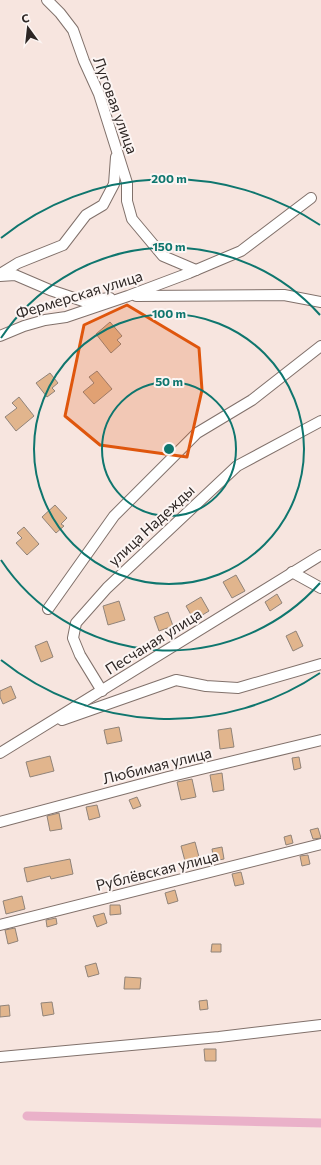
<svg xmlns="http://www.w3.org/2000/svg" width="321" height="1165" font-family="Commissioner,sans-serif">
<style>
.lines{fill:none;stroke-linecap:round;stroke-linejoin:round}
.canal{stroke:#eab1c9;stroke-width:9}
.building{fill:#e1b58d;stroke:#908379}
.minor-casing{stroke:#81716b;stroke-width:12}
.minor{stroke:#fff;stroke-width:10}
.marked{fill:#df560d;fill-opacity:0.2;stroke:#df560d;stroke-width:3;stroke-linejoin:round}
.ring{fill:none;stroke:#0f766e;stroke-width:2}
.labels{text-anchor:middle;dominant-baseline:central;stroke-width:4;stroke-linejoin:round;paint-order:stroke}
.street-label{font-size:15px;fill:#2d2624;stroke:#fcf5f3}
.centre{fill:#0f766e;stroke:#fcf5f3;stroke-width:2}
.ring-label{font-size:12px;text-anchor:middle;font-weight:bold;fill:#0f766e;stroke:#fcf5f3;stroke-width:4;stroke-linejoin:round;paint-order:stroke}
</style>
<rect width="100%" height="100%" fill="#f7e5df"/>
<g class="lines">
<path class="canal" d="M 27,1116 L 321,1123"/>
</g>
<g class="building">
<path d="M 110,322 L 122,336 L 117,340 L 121,344 L 111,353 L 96,334 Z"/>
<path d="M 97,371 L 112,389 L 94,404 L 83,392 L 94,383 L 89,377 Z"/>
<path d="M 50,373 L 58,383 L 52,388 L 55,391 L 47,397 L 36,383 Z"/>
<path d="M 19,397 L 34,416 L 16,431 L 5,417 L 17,408 L 12,403 Z"/>
<path d="M 55,505 L 67,518 L 61,524 L 64,526 L 56,533 L 42,517 Z"/>
<path d="M 24,527 L 39,544 L 27,555 L 16,543 L 22,538 L 17,533 Z"/>
<path d="M 236,575 L 245,591 L 232,598 L 223,582 Z"/>
<path d="M 277,594 L 282,603 L 270,611 L 265,602 Z"/>
<path d="M 201,597 L 209,611 L 194,620 L 186,606 Z"/>
<path d="M 119,601 L 125,620 L 108,625 L 103,606 Z"/>
<path d="M 168,612 L 173,626 L 159,631 L 154,617 Z"/>
<path d="M 296,631 L 303,646 L 293,651 L 286,636 Z"/>
<path d="M 47,641 L 53,657 L 41,662 L 35,646 Z"/>
<path d="M 11,686 L 16,698 L 3,704 L 0,697 L 0,691 Z"/>
<path d="M 119,727 L 122,741 L 107,744 L 104,730 Z"/>
<path d="M 231,728 L 234,747 L 220,749 L 218,730 Z"/>
<path d="M 50,756 L 54,771 L 30,777 L 26,762 Z"/>
<path d="M 299,757 L 301,768 L 294,770 L 292,758 Z"/>
<path d="M 222,773 L 224,790 L 213,792 L 210,775 Z"/>
<path d="M 192,779 L 196,797 L 181,800 L 177,782 Z"/>
<path d="M 137,797 L 141,806 L 133,809 L 129,800 Z"/>
<path d="M 97,805 L 100,817 L 89,820 L 86,807 Z"/>
<path d="M 59,813 L 62,829 L 50,831 L 47,816 Z"/>
<path d="M 318,828 L 321,838 L 313,839 L 310,830 Z"/>
<path d="M 291,835 L 293,843 L 286,845 L 284,837 Z"/>
<path d="M 195,842 L 199,857 L 185,861 L 181,846 Z"/>
<path d="M 222,847 L 224,859 L 214,861 L 212,849 Z"/>
<path d="M 308,855 L 310,864 L 302,866 L 300,856 Z"/>
<path d="M 70,859 L 73,874 L 51,879 L 50,876 L 27,882 L 24,868 Z"/>
<path d="M 142,871 L 144,881 L 135,883 L 133,873 Z"/>
<path d="M 241,872 L 244,884 L 235,886 L 232,874 Z"/>
<path d="M 175,890 L 178,901 L 168,904 L 165,893 Z"/>
<path d="M 22,896 L 25,909 L 6,914 L 3,901 Z"/>
<path d="M 110,905 L 120,905 L 121,914 L 110,915 Z"/>
<path d="M 104,913 L 107,923 L 97,927 L 93,916 Z"/>
<path d="M 56,918 L 57,924 L 47,927 L 46,920 Z"/>
<path d="M 15,928 L 18,941 L 8,944 L 5,930 Z"/>
<path d="M 212,944 L 221,944 L 221,952 L 211,952 Z"/>
<path d="M 96,963 L 99,974 L 88,977 L 85,966 Z"/>
<path d="M 125,977 L 141,978 L 140,989 L 124,989 Z"/>
<path d="M 207,1000 L 208,1009 L 200,1010 L 199,1001 Z"/>
<path d="M 52,1002 L 54,1014 L 43,1016 L 41,1003 Z"/>
<path d="M 9,1005 L 10,1016 L 0,1017 L 0,1006 Z"/>
<path d="M 204,1049 L 216,1049 L 216,1061 L 205,1061 Z"/>
</g>
<g class="lines">
<defs>
<g id="minor">
<path d="M 47,0 L 60,13 L 73,30 L 84,61 L 99,94 L 127,183 L 127,201 L 132,219 L 163,256 L 196,270"/>
<path d="M 0,274 L 18,263 L 63,245 L 86,215 L 103,205 L 114,184 L 116,157"/>
<path d="M 0,276 L 15,275 L 50,290 L 83,301 L 110,298"/>
<path d="M 136,296 L 284,295 L 321,302"/>
<path d="M 0,336 L 24,326 L 45,320 L 66,317 L 128,296 L 189,273 L 241,251 L 311,198"/>
<path d="M 292,572 L 321,588"/>
<path d="M 48,609 L 114,516 L 197,433 L 252,400 L 321,346"/>
<path d="M 102,691 L 80,655 L 73,638 L 76,623 L 107,588 L 237,466 L 321,421"/>
<path d="M 62,720 L 176,680 L 206,686 L 238,688 L 321,664"/>
<path d="M 0,753 L 321,555"/>
<path d="M 0,822 L 168,777 L 321,740"/>
<path d="M 0,925 L 321,844"/>
<path d="M 0,1057 L 219,1037 L 321,1025"/>
</g>
</defs>
<use href="#minor" class="minor-casing"/>
<use href="#minor" class="minor"/>
</g>
<path class="marked" d="M 127,305 L 199,348 L 202,390 L 187,457 L 100,445 L 65,416 L 84,325 Z"/>
<g class="ring">
<circle cx="169" cy="449" r="67"/>
<circle cx="169" cy="449" r="135"/>
<path d="M320 583A202 202 0 0 1 1 560M1 338A202 202 0 0 1 320 315"/>
<path d="M320 673A270 270 0 0 1 1 660M1 238A270 270 0 0 1 320 225"/>
</g>
<g class="labels">
<g class="street-label">
<text transform="translate(116 105) rotate(70)">Луговая улица</text>
<text transform="translate(79 294) rotate(-17)">Фермерская улица</text>
<text transform="translate(151 525) rotate(-43)">улица Надежды</text>
<text transform="translate(153 641) rotate(-32)">Песчаная улица</text>
<text transform="translate(157 765) rotate(-14)">Любимая улица</text>
<text transform="translate(157 870) rotate(-14)">Рублёвская улица</text>
</g>
</g>
<circle cx="169" cy="449" r="6" class="centre"/>
<g class="ring-label">
<text x="169" y="183">200 m</text>
<text x="169" y="251">150 m</text>
<text x="169" y="318">100 m</text>
<text x="169" y="386">50 m</text>
</g>
<g transform="translate(28 28) rotate(345)" stroke="#fcf5f3" stroke-width="3" paint-order="stroke">
<path d="M0-3L7 15L0 10L-7 15Z" fill="#2d2624"/>
<text y="-6" font-size="11" font-weight="bold" text-anchor="middle" fill="#2d2624">С</text>
</g>
</svg>
